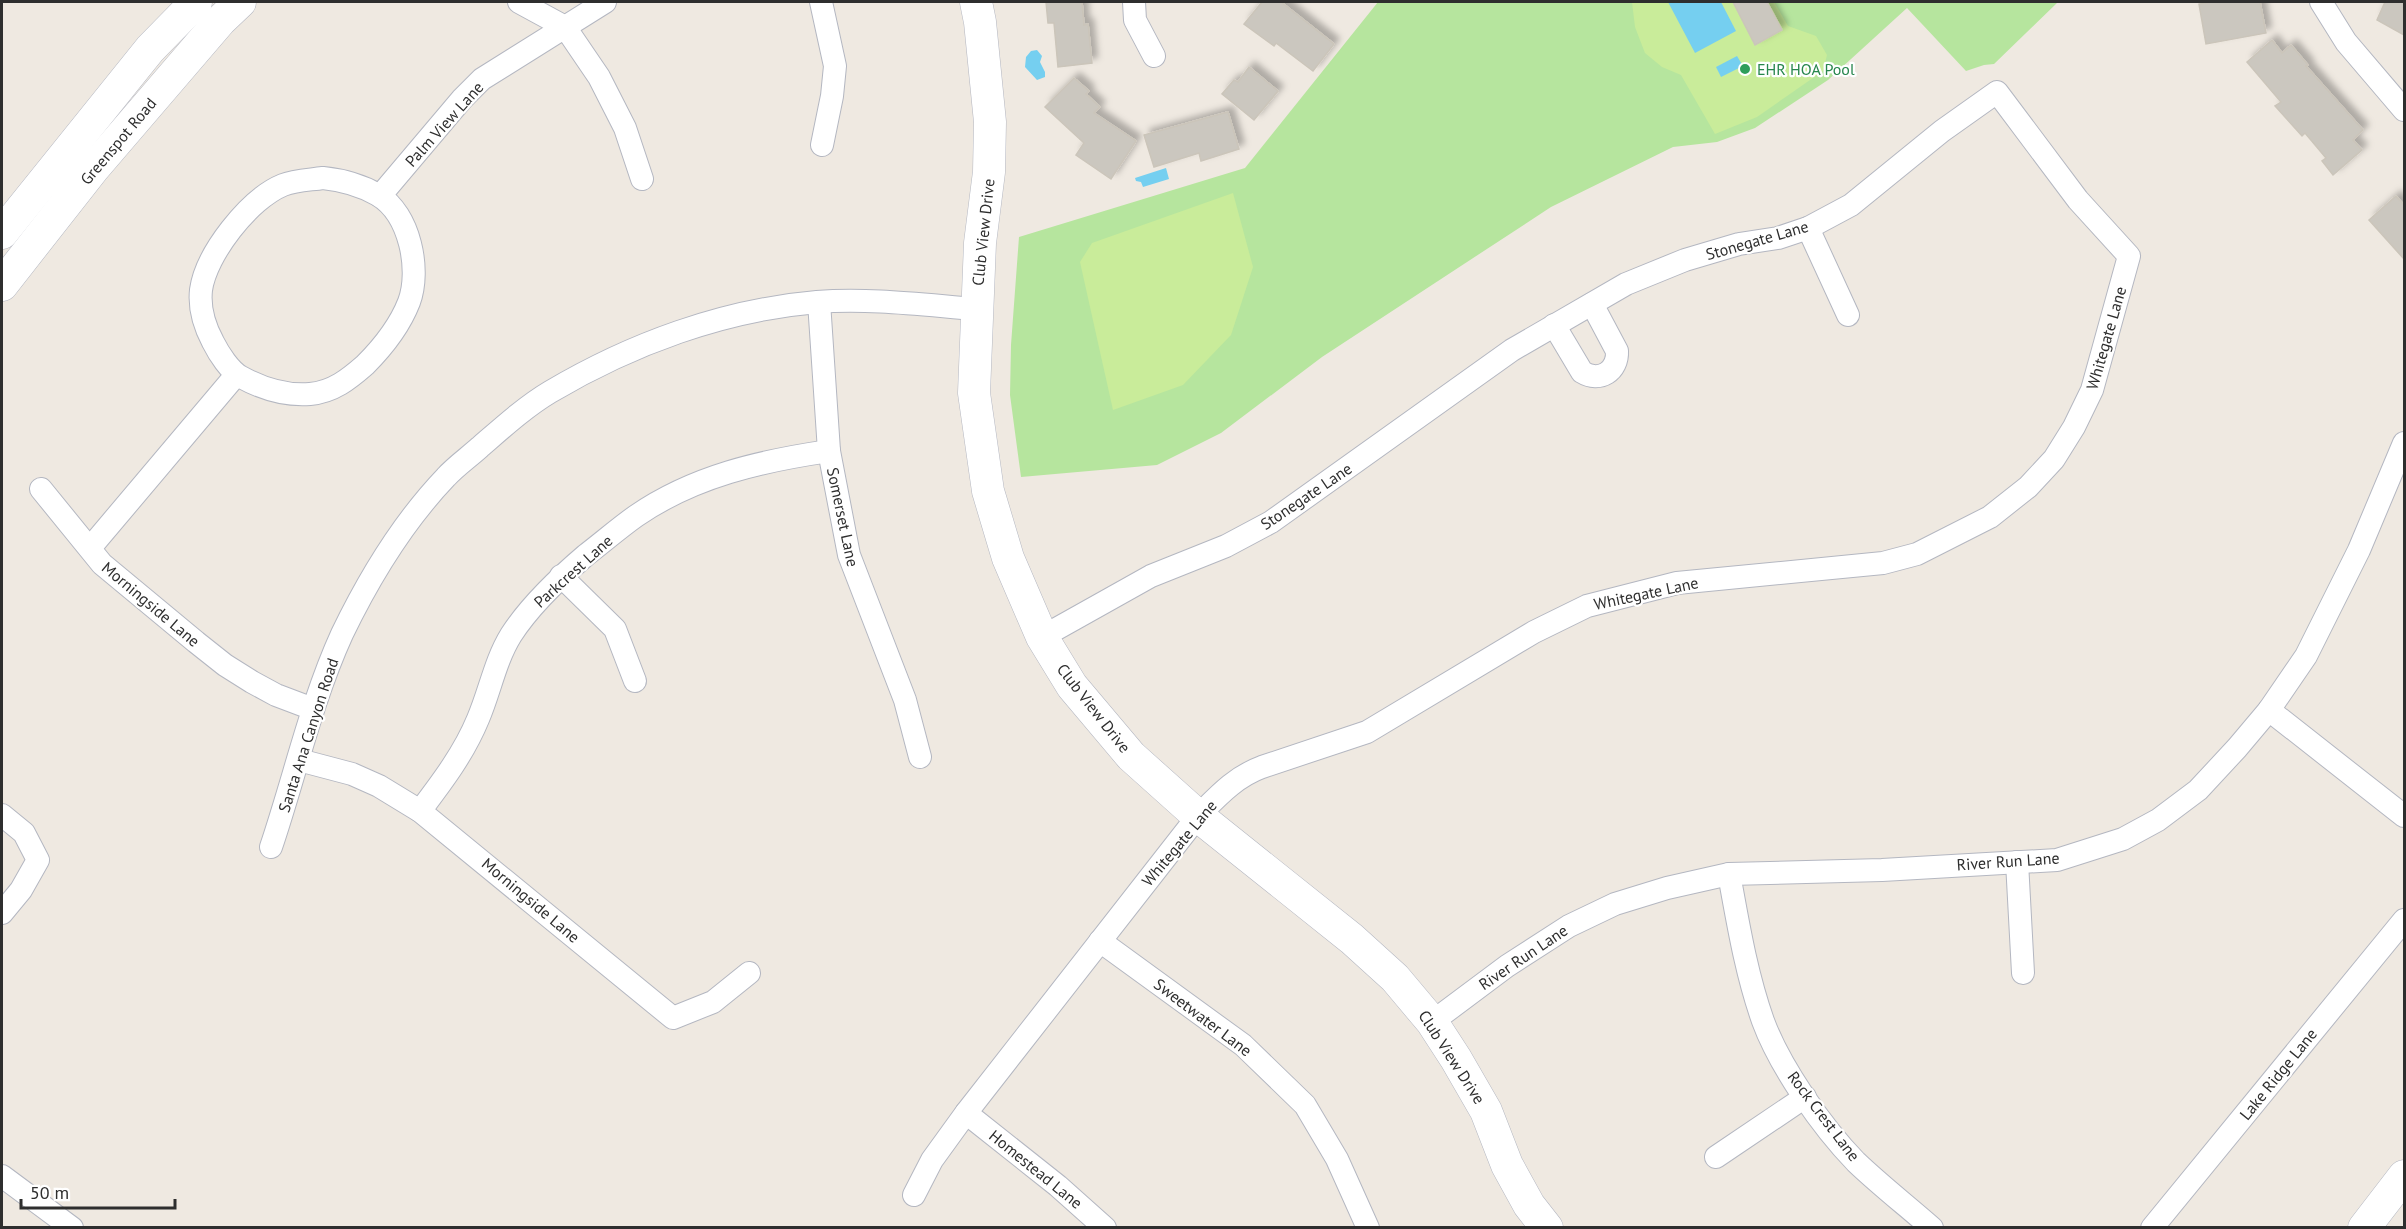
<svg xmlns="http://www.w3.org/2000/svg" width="2406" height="1229" font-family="'PT Sans',sans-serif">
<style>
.green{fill:#b6e59e}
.pitch{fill:#c9ec9a}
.water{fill:#75cff0}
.building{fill:#cbc7bf;stroke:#cbc5ba;stroke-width:1.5;filter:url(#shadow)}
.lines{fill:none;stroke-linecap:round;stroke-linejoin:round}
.street-casing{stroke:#b4b7c1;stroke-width:24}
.secondary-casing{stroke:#b4b7c1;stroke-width:33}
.street{stroke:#fff;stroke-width:22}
.secondary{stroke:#fff;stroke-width:32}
.leisure-dot{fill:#2e9e5b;stroke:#fff;stroke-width:2}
.labels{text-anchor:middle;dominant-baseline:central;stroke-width:4.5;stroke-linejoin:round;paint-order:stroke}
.leisure-label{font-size:16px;fill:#27864d;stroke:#fff;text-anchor:start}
.street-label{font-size:16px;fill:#2e2e2e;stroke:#fff}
</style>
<defs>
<filter id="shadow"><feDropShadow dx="5.5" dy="-5.5" stdDeviation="3" flood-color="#0004"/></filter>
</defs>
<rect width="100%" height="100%" fill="#efe9e1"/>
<path class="green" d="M 1378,2 L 2058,2 L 1994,64 L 1984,65 L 1966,71 L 1907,8 L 1828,80 L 1755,128 L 1717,142 L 1673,147 L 1551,207 L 1322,357 L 1221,433 L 1157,465 L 1021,477 L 1010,395 L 1011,345 L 1019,237 L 1245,168 Z"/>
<g class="pitch">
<path d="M 1632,2 L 1774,2 L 1788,26 L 1816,36 L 1827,55 L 1823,71 L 1757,117 L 1715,134 L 1681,75 L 1662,67 L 1645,53 L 1635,27 Z"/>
<path d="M 1233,193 L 1253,267 L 1231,335 L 1183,385 L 1113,410 L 1080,262 L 1092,243 Z"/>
</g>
<g class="water">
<path d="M 1668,2 L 1721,2 L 1736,31 L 1695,53 Z"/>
<path d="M 1037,50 L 1042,56 L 1040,62 L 1045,72 L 1045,77 L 1037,80 L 1025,67 L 1026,57 L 1031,51 Z"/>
<path d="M 1737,56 L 1743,66 L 1721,77 L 1716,67 Z"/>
<path d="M 1166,168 L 1169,179 L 1143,187 L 1141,182 L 1136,181 L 1135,178 Z"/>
</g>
<g class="building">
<path d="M 1046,2 L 1082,2 L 1084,25 L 1088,24 L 1092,63 L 1058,67 L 1054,23 L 1048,23 Z"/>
<path d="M 1262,2 L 1281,2 L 1334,44 L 1313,71 L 1276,43 L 1274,46 L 1244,24 Z"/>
<path d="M 1733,2 L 1767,2 L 1782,30 L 1755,45 Z"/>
<path d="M 2212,2 L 2260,2 L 2266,33 L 2206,44 L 2199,4 Z"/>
<path d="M 2385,2 L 2404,2 L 2404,35 L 2377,20 Z"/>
<path d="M 2272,40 L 2282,53 L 2291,45 L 2308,65 L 2306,66 L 2363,130 L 2353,140 L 2362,150 L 2333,175 L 2322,161 L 2326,158 L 2305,133 L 2302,136 L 2275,106 L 2281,102 L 2247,62 Z"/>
<path d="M 1249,67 L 1278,91 L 1254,120 L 1222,94 L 1234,80 L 1238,82 Z"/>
<path d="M 1074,78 L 1089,91 L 1086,94 L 1100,107 L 1094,113 L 1136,141 L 1111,179 L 1076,155 L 1084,143 L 1045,107 Z"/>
<path d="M 1228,112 L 1239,149 L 1201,161 L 1199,153 L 1154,167 L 1144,135 Z"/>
<path d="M 2396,196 L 2404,205 L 2404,259 L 2369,220 Z"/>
</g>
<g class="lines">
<defs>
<g id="street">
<path d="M 519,2 L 565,27 L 599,77 L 625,128 L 642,179"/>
<path d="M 821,2 L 835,66 L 832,96 L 822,145"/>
<path d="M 1134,2 L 1135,20 L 1154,56"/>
<path d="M 2321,2 L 2346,42 L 2404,110"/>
<path d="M 323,178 C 342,180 361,185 378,195 C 410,214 421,270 409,302 C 400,325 383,347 365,365 C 349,379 333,392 310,394 C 285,396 263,389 241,377 C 230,371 219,354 213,342 C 205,327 199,308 201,290 C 206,254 249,199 283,185 C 295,180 309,180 323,178 Z"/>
<path d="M 380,196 L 462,99 L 482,79 L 605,2"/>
<path d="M 1808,228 L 1848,315"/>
<path d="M 819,302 L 829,451 L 849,555 L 905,700 L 920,757"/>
<path d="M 1554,325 L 1582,372 C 1600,383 1618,371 1617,351 L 1592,304"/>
<path d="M 41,489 L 102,564 L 196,642 L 225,665 L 252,682 L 276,695 L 313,709"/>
<path d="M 90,548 L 236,375"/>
<path d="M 561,576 L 615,629 L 635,681"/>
<path d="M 2269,710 L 2404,816"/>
<path d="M 299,760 L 352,774 L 379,786 L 420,811 L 673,1018 L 713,1002 L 749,973"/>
<path d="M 420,811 C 442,782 464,753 478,719 C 490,691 495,661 511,635 C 531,604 559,578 586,555 C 603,542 619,528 636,516 C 694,476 761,461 829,451"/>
<path d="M 2,815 L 24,833 L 38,860 L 21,890 L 2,913"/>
<path d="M 271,847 C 295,776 311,702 342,634 C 369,578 403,522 446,477 C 456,466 469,457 480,447 C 502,428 525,407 550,392 C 631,344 723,310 817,302 C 870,298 924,305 976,309"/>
<path d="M 2017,862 L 2023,973"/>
<path d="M 1729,874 C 1738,923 1746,973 1763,1021 C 1780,1067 1822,1127 1856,1162 C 1880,1185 1907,1206 1932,1228"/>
<path d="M 1100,941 L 1243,1045 L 1305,1105 L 1337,1159 L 1368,1228"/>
<path d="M 1432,1022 L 1507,966 L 1569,926 L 1615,904 L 1667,888 L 1729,874 L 1882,870 L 2057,860 L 2123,839 L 2158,820 L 2198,790 L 2237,748 L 2269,710 L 2306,656 L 2359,550 L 2404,443"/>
<path d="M 966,1113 L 1058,1186 L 1105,1228"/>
<path d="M 1716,1157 L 1805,1097"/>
<path d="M 2,1176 L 72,1228"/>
<path d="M 914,1195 L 932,1160 L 966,1113 L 1198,816 C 1218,796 1235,777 1262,767 L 1367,732 L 1534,632 L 1587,606 L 1677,583 L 1883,563 L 1917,554 L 1990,517 L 2028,487 L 2054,459 L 2074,427 L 2092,390 L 2129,256 L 2078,200 L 1997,92 L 1942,131 L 1851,205 L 1808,228 L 1778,238 L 1739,244 L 1685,260 L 1626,284 L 1512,350 L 1271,522 L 1226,546 L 1151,576 L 1042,637"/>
<path d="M 2152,1228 L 2404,920"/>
</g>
<g id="secondary">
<path d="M 976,2 L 980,22 L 990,122 L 989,172 L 980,243 L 974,393 L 988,491 L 1008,558 L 1042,637 L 1072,686 L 1131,756 L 1198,816 L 1352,939 L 1395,978 L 1432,1022 L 1456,1059 L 1486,1111 L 1507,1165 L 1529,1205 L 1547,1228"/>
<path d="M 2,233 L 150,49 L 196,2"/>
<path d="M 2,285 L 93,169 L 220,21 L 240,2"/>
<path d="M 2364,1228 L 2404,1176"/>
</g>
</defs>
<use href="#street" class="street-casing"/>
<use href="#secondary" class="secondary-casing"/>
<use href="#street" class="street"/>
<use href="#secondary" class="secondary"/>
</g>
<circle class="leisure-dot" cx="1745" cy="69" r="6"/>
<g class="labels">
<g class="leisure-label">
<text x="1757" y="69">EHR HOA Pool</text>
</g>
<g class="street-label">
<text transform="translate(444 124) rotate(-48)">Palm View Lane</text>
<text transform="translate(118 141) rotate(-50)">Greenspot Road</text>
<text transform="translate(983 232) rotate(-84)">Club View Drive</text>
<text transform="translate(1757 240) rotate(-16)">Stonegate Lane</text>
<text transform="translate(2106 338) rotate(-74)">Whitegate Lane</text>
<text transform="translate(1306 496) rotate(-34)">Stonegate Lane</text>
<text transform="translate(843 517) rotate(78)">Somerset Lane</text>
<text transform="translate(573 571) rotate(-42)">Parkcrest Lane</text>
<text transform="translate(1646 593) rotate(-12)">Whitegate Lane</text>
<text transform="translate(151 604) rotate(40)">Morningside Lane</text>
<text transform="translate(1094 708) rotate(52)">Club View Drive</text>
<text transform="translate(308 735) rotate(-72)">Santa Ana Canyon Road</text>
<text transform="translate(1179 843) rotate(-50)">Whitegate Lane</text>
<text transform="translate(2008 861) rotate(-4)">River Run Lane</text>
<text transform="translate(531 900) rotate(40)">Morningside Lane</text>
<text transform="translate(1523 957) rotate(-34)">River Run Lane</text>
<text transform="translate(1203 1017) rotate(37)">Sweetwater Lane</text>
<text transform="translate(1452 1057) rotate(57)">Club View Drive</text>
<text transform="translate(2278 1074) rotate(-51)">Lake Ridge Lane</text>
<text transform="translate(1824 1116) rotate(53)">Rock Crest Lane</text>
<text transform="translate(1036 1169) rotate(39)">Homestead Lane</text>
</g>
</g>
<rect width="2406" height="1229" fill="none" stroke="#2e2e2e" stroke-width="6"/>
<path d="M21 1199v9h154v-9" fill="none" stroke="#2e2e2e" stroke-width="3"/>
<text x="30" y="1199" font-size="18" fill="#2e2e2e" stroke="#ffffff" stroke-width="4.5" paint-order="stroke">50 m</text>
</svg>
